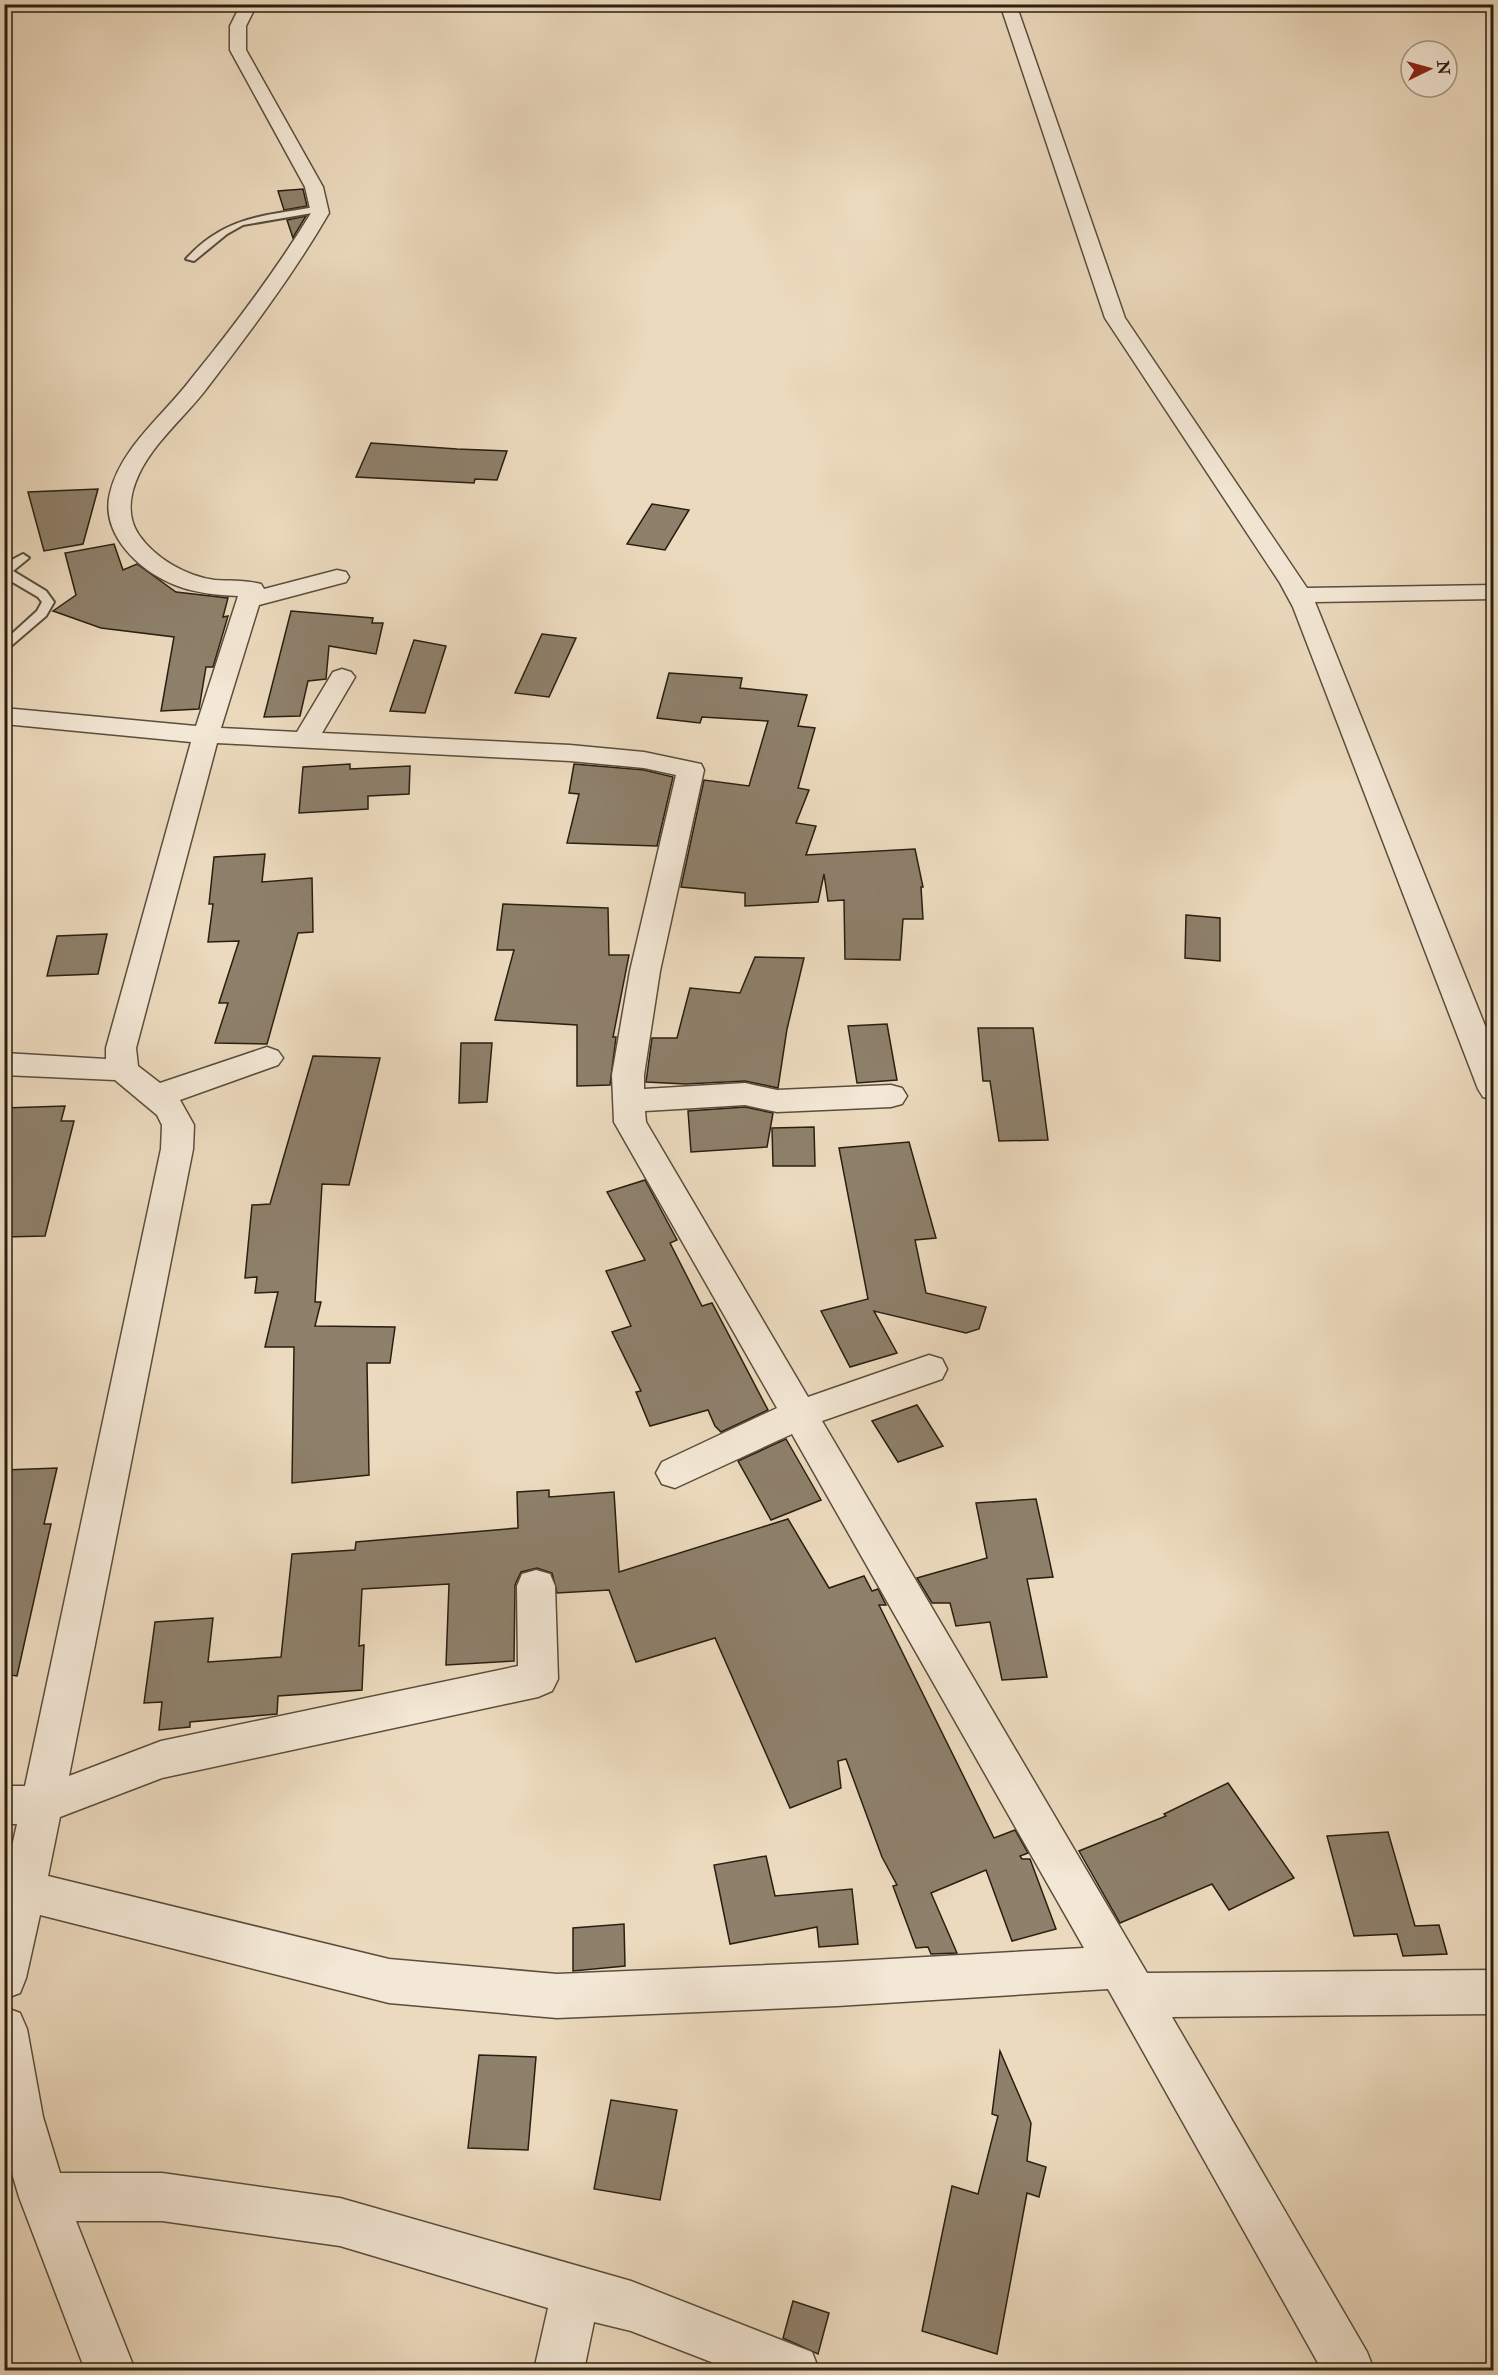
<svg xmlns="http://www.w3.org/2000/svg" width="1498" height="2375" font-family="'IM FELL Double Pica',serif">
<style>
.building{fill:#8e806b;stroke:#291f11;stroke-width:1.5}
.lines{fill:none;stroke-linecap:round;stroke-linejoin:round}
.lane-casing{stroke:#5a4e3c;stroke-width:4}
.street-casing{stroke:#5a4e3c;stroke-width:3}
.lane{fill:#f3e7d5;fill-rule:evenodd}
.street{fill:#f3e7d5;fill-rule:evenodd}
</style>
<rect width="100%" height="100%" fill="#ecdabe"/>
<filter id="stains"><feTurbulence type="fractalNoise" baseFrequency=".00333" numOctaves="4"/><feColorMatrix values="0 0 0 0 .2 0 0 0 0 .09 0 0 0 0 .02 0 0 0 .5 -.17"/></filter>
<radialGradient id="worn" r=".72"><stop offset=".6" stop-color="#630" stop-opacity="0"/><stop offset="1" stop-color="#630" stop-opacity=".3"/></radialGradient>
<g class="building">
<path d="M 303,189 L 307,206 L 284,210 L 278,191 Z"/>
<path d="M 306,216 L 295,234 L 293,238 L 287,220 Z"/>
<path d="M 371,443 L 457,449 L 507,451 L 497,480 L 475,479 L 474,483 L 356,477 Z"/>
<path d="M 98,489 L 83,544 L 44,551 L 28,492 Z"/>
<path d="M 652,504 L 689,510 L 665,550 L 627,544 Z"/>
<path d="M 114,544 L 123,570 L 137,564 L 176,592 L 228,598 L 223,617 L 228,616 L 213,667 L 206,667 L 199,709 L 161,711 L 174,637 L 101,628 L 53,611 L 76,595 L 65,553 Z"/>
<path d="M 291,611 L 373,618 L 372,623 L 383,623 L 376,654 L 329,646 L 326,679 L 308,681 L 300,716 L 264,717 Z"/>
<path d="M 542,634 L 576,638 L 549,697 L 515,693 Z"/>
<path d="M 414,640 L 446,646 L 425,713 L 390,711 Z"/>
<path d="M 669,673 L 742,678 L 740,688 L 807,695 L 798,726 L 815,728 L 798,788 L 809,790 L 796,823 L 816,826 L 806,855 L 915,849 L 923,887 L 921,887 L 923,919 L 903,919 L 900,960 L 845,959 L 844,900 L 828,901 L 824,874 L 818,902 L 745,906 L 745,893 L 681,887 L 704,780 L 749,786 L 768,721 L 702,717 L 700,723 L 657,718 Z"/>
<path d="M 350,764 L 350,769 L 410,766 L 409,794 L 368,796 L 368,809 L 299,813 L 303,767 Z"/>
<path d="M 574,764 L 644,770 L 673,777 L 657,846 L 567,843 L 579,794 L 569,793 Z"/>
<path d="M 265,854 L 262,882 L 312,878 L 313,932 L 298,933 L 267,1044 L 215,1043 L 228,1003 L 219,1003 L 239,941 L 208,942 L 213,904 L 209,904 L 214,857 Z"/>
<path d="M 503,904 L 608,908 L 609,955 L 629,955 L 613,1037 L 616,1037 L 610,1085 L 577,1086 L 577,1025 L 495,1020 L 514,950 L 497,950 Z"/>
<path d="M 1186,915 L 1220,918 L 1220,961 L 1185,958 Z"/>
<path d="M 107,934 L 98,974 L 47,976 L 57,936 Z"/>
<path d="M 755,957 L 804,958 L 787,1029 L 778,1088 L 745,1081 L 686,1084 L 646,1082 L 652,1038 L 677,1038 L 690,988 L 740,993 Z"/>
<path d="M 887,1024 L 897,1080 L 857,1083 L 848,1026 Z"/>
<path d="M 978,1028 L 1033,1028 L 1048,1140 L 999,1141 L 990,1081 L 983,1081 Z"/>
<path d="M 461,1043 L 492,1043 L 487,1102 L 459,1103 Z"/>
<path d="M 313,1056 L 380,1058 L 349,1185 L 322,1184 L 315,1302 L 321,1302 L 315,1326 L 395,1327 L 390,1363 L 367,1363 L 369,1475 L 292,1483 L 294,1347 L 265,1347 L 278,1292 L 255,1293 L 257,1277 L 245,1278 L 252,1205 L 270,1204 Z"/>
<path d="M 65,1106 L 61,1121 L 74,1121 L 45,1236 L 4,1237 L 4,1108 Z"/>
<path d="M 745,1107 L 773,1113 L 767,1147 L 691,1152 L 688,1111 Z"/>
<path d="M 814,1127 L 815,1166 L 773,1166 L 772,1128 Z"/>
<path d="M 909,1142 L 936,1238 L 915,1240 L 926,1293 L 986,1307 L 979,1329 L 966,1333 L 874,1311 L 897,1353 L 850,1367 L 821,1311 L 868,1299 L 839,1148 Z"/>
<path d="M 645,1180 L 677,1240 L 670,1243 L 702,1306 L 712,1303 L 768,1410 L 721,1432 L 715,1426 L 708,1410 L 650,1426 L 636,1392 L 641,1391 L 612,1332 L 631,1326 L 606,1271 L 645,1260 L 607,1192 Z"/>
<path d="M 917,1405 L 943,1446 L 898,1462 L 872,1421 Z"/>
<path d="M 786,1439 L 821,1500 L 771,1520 L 738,1461 Z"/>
<path d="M 57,1468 L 44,1524 L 51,1524 L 17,1676 L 4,1674 L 4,1470 Z"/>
<path d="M 549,1490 L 549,1497 L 614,1492 L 619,1572 L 788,1519 L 829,1588 L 864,1576 L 872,1591 L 878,1589 L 886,1605 L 879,1605 L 994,1838 L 1015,1830 L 1028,1853 L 1020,1856 L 1022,1859 L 1030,1859 L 1056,1929 L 1012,1941 L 986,1870 L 931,1893 L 957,1953 L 931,1954 L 928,1947 L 916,1948 L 893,1886 L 897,1885 L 882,1857 L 846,1759 L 838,1761 L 841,1788 L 790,1808 L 715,1638 L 636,1662 L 609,1590 L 557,1593 L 552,1573 L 537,1568 L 521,1572 L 515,1585 L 514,1661 L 446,1665 L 449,1584 L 362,1589 L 359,1646 L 364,1645 L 362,1690 L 278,1696 L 277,1714 L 190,1722 L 190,1727 L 159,1730 L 162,1702 L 144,1703 L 155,1622 L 213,1618 L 208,1662 L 281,1657 L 292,1554 L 355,1550 L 356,1542 L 518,1528 L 517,1492 Z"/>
<path d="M 1036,1499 L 1053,1577 L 1027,1579 L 1047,1677 L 1002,1680 L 990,1622 L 956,1626 L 950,1603 L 932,1603 L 917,1578 L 987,1558 L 976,1503 Z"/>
<path d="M 1228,1783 L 1294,1878 L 1229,1910 L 1212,1884 L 1120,1923 L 1079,1851 L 1166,1816 L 1164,1814 Z"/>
<path d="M 1388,1832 L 1415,1926 L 1439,1925 L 1447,1954 L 1403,1956 L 1397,1934 L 1354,1936 L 1327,1836 Z"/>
<path d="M 766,1856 L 775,1896 L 852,1889 L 858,1944 L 819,1947 L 817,1927 L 730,1944 L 714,1865 Z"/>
<path d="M 624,1924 L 625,1966 L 573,1971 L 573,1928 Z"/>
<path d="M 1000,2051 L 1031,2123 L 1027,2161 L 1046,2167 L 1039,2197 L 1027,2193 L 997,2354 L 922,2331 L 952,2186 L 978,2194 L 998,2116 L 992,2114 Z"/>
<path d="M 479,2055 L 536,2057 L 528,2150 L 468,2148 Z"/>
<path d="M 611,2100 L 677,2110 L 660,2200 L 594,2189 Z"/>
<path d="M 793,2301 L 829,2313 L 818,2354 L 783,2338 Z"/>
</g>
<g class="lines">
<defs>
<g id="lane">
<path d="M 321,206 L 324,207 L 324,211 L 243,225 L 227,234 L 194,261 L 186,259 C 226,215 266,216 321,206 Z"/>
<path d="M 23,554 L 29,558 L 13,571 L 46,591 L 54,602 L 46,616 L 4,652 L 4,641 L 37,611 L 42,602 L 38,597 L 4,577 L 4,564 Z"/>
</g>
<g id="street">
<path d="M 241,4 L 257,4 L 246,26 L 246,50 L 323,187 L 329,213 C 293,275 250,332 207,388 C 185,417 155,441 139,474 C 130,493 126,516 139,535 C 156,559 186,576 215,580 C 230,581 246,580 261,584 L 264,589 L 337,570 L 346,572 L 349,577 L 346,582 L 259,605 L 221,728 L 297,732 L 333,672 L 342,669 L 351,672 L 355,677 L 322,733 L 570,745 L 644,752 L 701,764 L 704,770 L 660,971 L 644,1075 L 644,1089 L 745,1083 L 777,1090 L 891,1085 L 902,1088 L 907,1096 L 902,1104 L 891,1107 L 777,1112 L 745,1105 L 645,1111 L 646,1122 L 808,1397 L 929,1355 L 942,1359 L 947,1369 L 942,1379 L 822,1421 L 1147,1973 L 1494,1970 L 1494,2014 L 1172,2017 L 1367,2352 L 1374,2370 L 1322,2370 L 1108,1989 L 837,2006 L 557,2018 L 389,2003 L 40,1915 L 26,1978 L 20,1993 L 4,1999 L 4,1863 L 8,1864 L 17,1824 L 4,1824 L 4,1786 L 25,1786 L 161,1149 L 162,1125 L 157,1115 L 115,1080 L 4,1075 L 4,1053 L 106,1059 L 106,1048 L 191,742 L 4,724 L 4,708 L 196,726 L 238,596 C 217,595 195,593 175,585 C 139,571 100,534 110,493 C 121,447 164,415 191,379 C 234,326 275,272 311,213 L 305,187 L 230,50 L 230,26 ZM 217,743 L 570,761 L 644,768 L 676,775 L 630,971 L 612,1075 L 614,1122 L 777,1408 L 662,1462 L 656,1473 L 662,1484 L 675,1488 L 792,1434 L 1084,1948 L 837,1962 L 557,1974 L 389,1959 L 48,1876 L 60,1817 L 162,1778 L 538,1697 L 552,1691 L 558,1679 L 555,1586 L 550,1574 L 536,1570 L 522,1574 L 517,1586 L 518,1666 L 161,1741 L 69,1776 L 193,1149 L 194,1125 L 180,1100 L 278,1065 L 283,1058 L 278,1051 L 267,1047 L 160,1083 L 138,1066 L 136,1048 Z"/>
<path d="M 1000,4 L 1016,4 L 1125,318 L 1307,588 L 1494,585 L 1494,599 L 1315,602 L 1494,1048 L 1494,1100 L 1483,1097 L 1478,1089 L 1293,607 L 1280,583 L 1105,318 Z"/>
<path d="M 4,2007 L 20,2013 L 27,2029 L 43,2117 L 60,2173 L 162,2173 L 340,2198 L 631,2281 L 812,2352 L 819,2370 L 732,2370 L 631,2331 L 594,2322 L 584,2370 L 534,2370 L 548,2308 L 340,2246 L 162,2221 L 76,2221 L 135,2370 L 85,2370 L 19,2197 L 4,2146 Z"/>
</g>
</defs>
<use href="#lane" class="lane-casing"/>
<use href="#street" class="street-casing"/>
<use href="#lane" class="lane"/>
<use href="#street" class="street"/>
</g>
<rect width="1498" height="2375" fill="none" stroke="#ecdabe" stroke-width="24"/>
<rect x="6" y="6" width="1486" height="2363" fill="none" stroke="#291f11" stroke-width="3"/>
<rect x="12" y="12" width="1474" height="2351" fill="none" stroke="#291f11" stroke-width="1.5"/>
<g transform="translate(1429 69) rotate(85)"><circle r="28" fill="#f3e7d5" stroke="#a29787" stroke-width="1.5"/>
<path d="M0-4.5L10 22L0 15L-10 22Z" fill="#8f2418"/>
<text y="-9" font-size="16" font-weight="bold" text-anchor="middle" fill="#291f11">N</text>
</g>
<rect width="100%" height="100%" filter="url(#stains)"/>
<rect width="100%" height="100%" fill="url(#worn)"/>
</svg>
